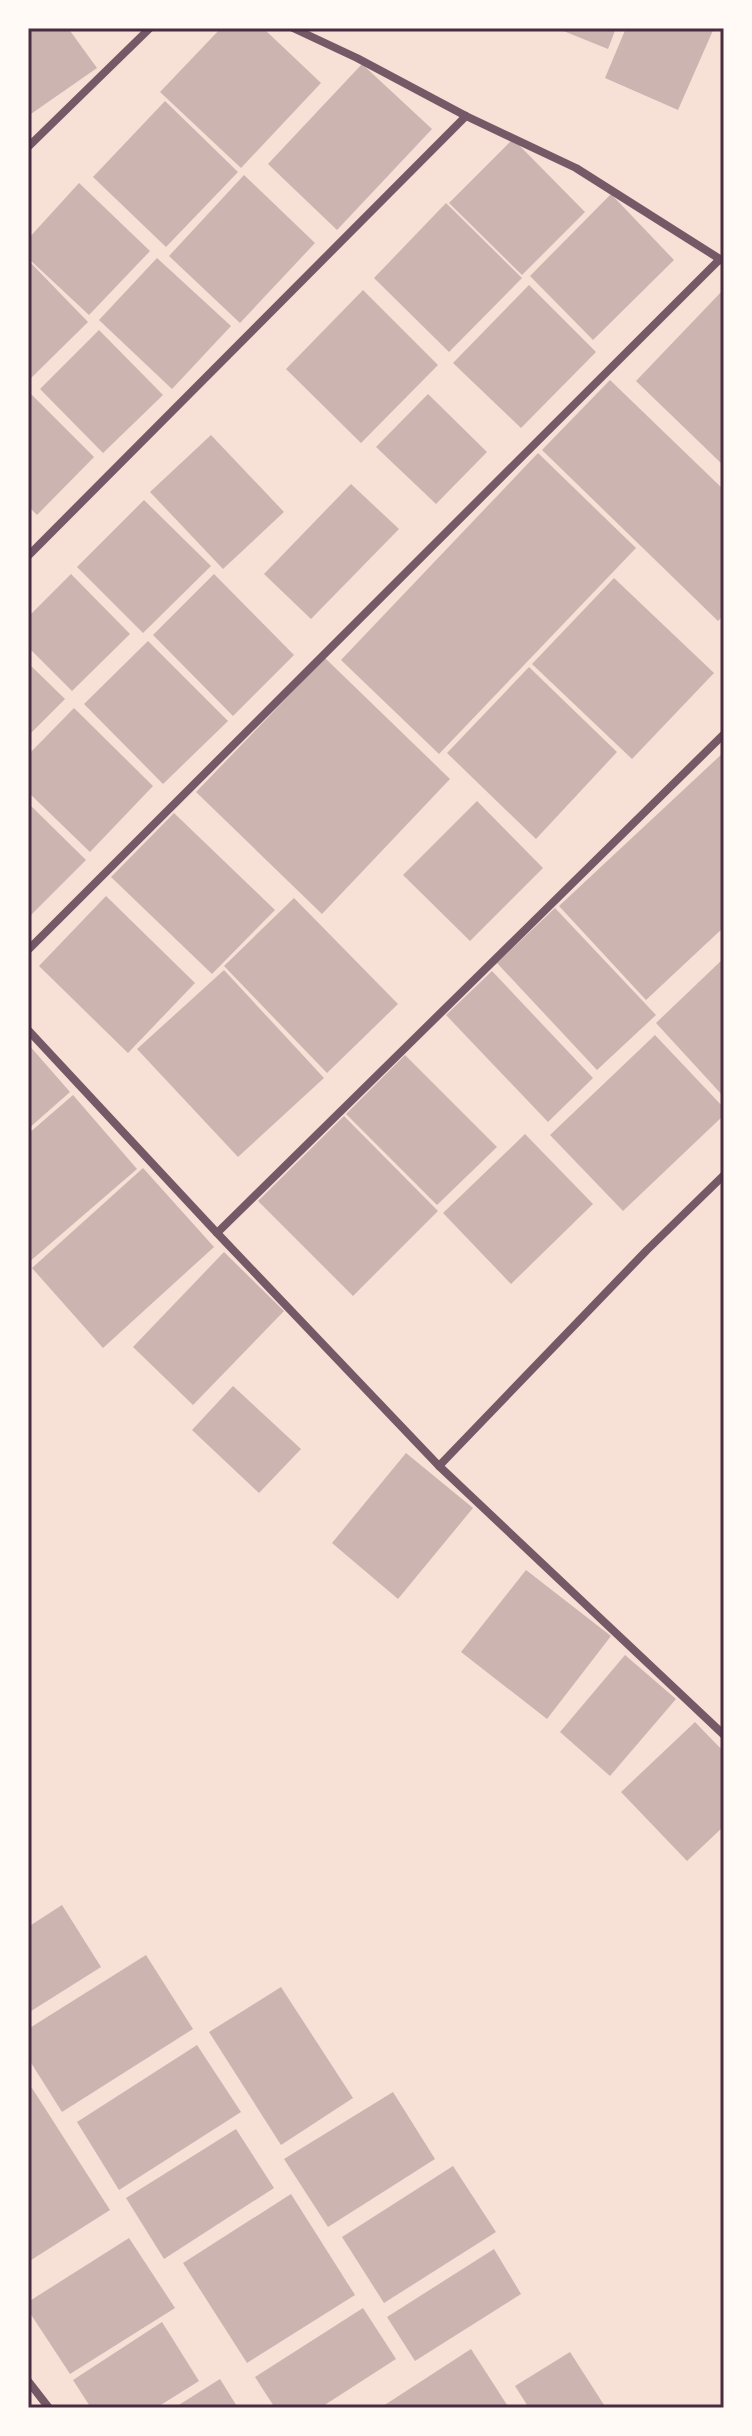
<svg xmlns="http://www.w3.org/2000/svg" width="752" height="2436" font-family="Poppins,sans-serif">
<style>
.building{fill:#ccb4b1}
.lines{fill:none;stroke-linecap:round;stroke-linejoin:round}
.minor{stroke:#755966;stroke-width:8}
.neatline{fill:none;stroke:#4a2c40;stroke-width:3}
</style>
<rect width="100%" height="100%" fill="#f7e1d7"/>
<g class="building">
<path d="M 28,28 L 68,28 L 97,68 L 28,116 Z"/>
<path d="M 221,28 L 263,28 L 321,83 L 241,168 L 160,92 Z"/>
<path d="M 556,28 L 616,28 L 608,49 Z"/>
<path d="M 626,28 L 714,28 L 678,110 L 605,78 Z"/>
<path d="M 362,64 L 432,129 L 337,230 L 268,164 Z"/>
<path d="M 165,101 L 238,172 L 166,247 L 93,177 Z"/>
<path d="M 513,139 L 585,212 L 522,275 L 449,203 Z"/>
<path d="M 244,175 L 315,243 L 240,323 L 169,256 Z"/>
<path d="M 79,183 L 150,251 L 89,315 L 28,258 L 28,239 Z"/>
<path d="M 611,194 L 674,260 L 593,340 L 530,276 Z"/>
<path d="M 446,203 L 522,278 L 449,352 L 374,278 Z"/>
<path d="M 157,258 L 231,326 L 172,389 L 99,320 Z"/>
<path d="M 28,260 L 88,322 L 28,381 Z"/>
<path d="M 529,285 L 596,352 L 521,428 L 453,363 Z"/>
<path d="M 724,289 L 724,466 L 636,381 Z"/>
<path d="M 363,290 L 438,365 L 361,443 L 286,369 Z"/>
<path d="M 99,330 L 163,395 L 103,453 L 40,389 Z"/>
<path d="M 610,380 L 724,490 L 724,615 L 718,621 L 542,450 Z"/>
<path d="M 31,394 L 94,457 L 37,515 L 28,506 L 28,398 Z"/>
<path d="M 428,394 L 487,452 L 436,504 L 376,447 Z"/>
<path d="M 211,435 L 284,512 L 223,569 L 150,492 Z"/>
<path d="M 538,453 L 636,548 L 439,754 L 341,660 Z"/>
<path d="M 351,484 L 399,529 L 311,619 L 264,574 Z"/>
<path d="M 144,500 L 211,566 L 143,633 L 77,567 Z"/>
<path d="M 71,574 L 130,634 L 72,691 L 28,647 L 28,617 Z"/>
<path d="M 214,574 L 294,655 L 233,716 L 153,635 Z"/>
<path d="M 614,578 L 714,673 L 632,759 L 532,664 Z"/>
<path d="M 148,641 L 228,721 L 163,784 L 84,704 Z"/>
<path d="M 325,658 L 450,779 L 322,914 L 196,792 Z"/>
<path d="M 28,663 L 65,699 L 28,736 Z"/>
<path d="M 529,667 L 617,752 L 536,839 L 447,753 Z"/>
<path d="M 74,708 L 153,786 L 90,852 L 28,792 L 28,755 Z"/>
<path d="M 724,752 L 724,927 L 646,1000 L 559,906 Z"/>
<path d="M 477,801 L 543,868 L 470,941 L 403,875 Z"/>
<path d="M 28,803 L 86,860 L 28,918 Z"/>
<path d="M 174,813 L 275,910 L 212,974 L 111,877 Z"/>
<path d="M 106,896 L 195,983 L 128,1053 L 39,966 Z"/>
<path d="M 294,898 L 398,1004 L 327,1073 L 224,966 Z"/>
<path d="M 555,908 L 656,1015 L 597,1070 L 497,963 Z"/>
<path d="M 724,958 L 724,1097 L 656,1023 Z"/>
<path d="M 224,970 L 324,1078 L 238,1157 L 137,1049 Z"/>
<path d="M 492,971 L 593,1078 L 548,1122 L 446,1015 Z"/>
<path d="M 655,1035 L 724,1108 L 724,1115 L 623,1211 L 550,1135 Z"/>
<path d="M 28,1044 L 70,1092 L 28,1129 Z"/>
<path d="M 405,1055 L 497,1147 L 437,1205 L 346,1114 Z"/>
<path d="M 73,1095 L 137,1169 L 28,1263 L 28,1134 Z"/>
<path d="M 344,1116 L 438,1211 L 353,1296 L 258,1201 Z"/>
<path d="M 525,1134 L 593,1204 L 511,1284 L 443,1213 Z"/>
<path d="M 143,1168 L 214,1247 L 103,1348 L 32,1268 Z"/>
<path d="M 224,1252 L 284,1311 L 193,1405 L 133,1347 Z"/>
<path d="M 233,1386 L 301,1449 L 259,1493 L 192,1430 Z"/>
<path d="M 406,1453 L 473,1508 L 398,1599 L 332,1543 Z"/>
<path d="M 526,1570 L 611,1636 L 547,1719 L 461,1652 Z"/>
<path d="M 625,1655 L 676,1699 L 610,1776 L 560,1732 Z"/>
<path d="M 695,1722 L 724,1752 L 724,1826 L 687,1861 L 621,1792 Z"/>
<path d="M 62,1905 L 101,1967 L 28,2013 L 28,1927 Z"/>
<path d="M 146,1955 L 193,2029 L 62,2112 L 28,2058 L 28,2029 Z"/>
<path d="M 281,1987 L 353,2098 L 281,2145 L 209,2032 Z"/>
<path d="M 197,2045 L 241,2112 L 119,2190 L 77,2122 Z"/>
<path d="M 32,2088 L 110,2210 L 28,2262 L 28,2091 Z"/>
<path d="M 393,2092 L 435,2159 L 328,2227 L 284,2159 Z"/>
<path d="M 236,2129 L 274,2188 L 164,2259 L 126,2198 Z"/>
<path d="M 453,2166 L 496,2232 L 384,2303 L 342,2237 Z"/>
<path d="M 291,2194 L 355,2295 L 247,2363 L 183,2263 Z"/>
<path d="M 129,2238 L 175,2308 L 70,2374 L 28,2310 L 28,2302 Z"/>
<path d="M 494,2249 L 521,2294 L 415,2361 L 387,2317 Z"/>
<path d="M 363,2308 L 396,2359 L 320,2408 L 275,2408 L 255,2377 Z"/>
<path d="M 162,2322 L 199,2381 L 156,2408 L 91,2408 L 73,2380 Z"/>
<path d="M 471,2349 L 509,2408 L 380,2408 Z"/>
<path d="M 570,2352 L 606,2408 L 529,2408 L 515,2386 Z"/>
<path d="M 220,2379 L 238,2408 L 174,2408 Z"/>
</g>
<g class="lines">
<g class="minor">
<path d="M 293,28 L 357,58 L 466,116 L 576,168 L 723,261"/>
<path d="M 28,147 L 150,28"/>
<path d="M 28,556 L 466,116"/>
<path d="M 28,950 L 720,259"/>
<path d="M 28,1030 L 217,1233 L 439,1466 L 724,1735"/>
<path d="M 217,1233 L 724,734"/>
<path d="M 439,1466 L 647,1250 L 724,1175"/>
<path d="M 28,2381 L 49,2408"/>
</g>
</g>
<rect width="752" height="2436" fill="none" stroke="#fffaf5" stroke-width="60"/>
<rect x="30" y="30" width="692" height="2376" class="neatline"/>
</svg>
